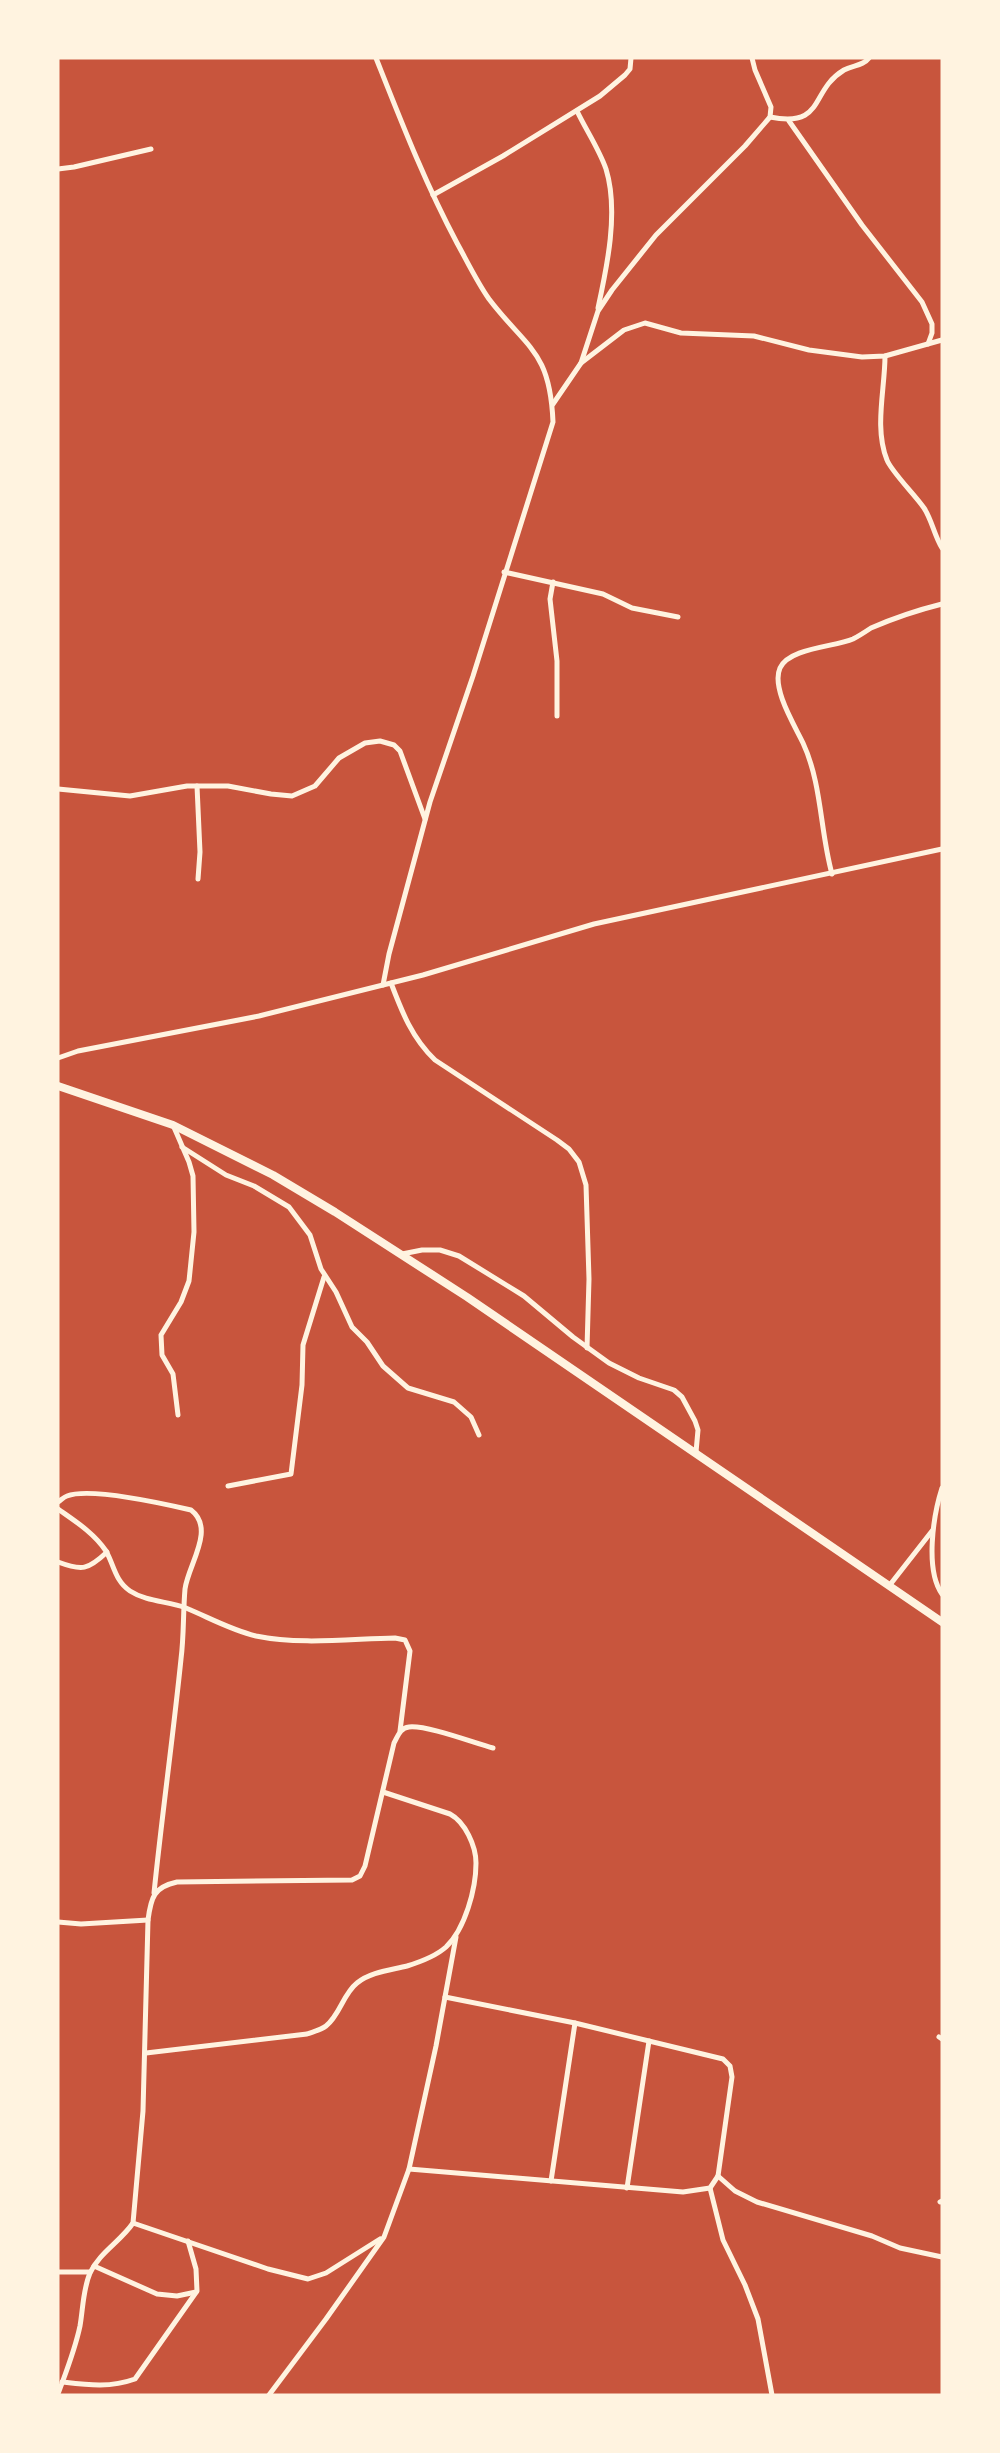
<svg xmlns="http://www.w3.org/2000/svg" width="1000" height="2453" font-family="'Asap Condensed',sans-serif">
<style>
.lines{fill:none;stroke-linecap:round;stroke-linejoin:round}
.minor{stroke:#fff3e0;stroke-width:5}
.primary{stroke:#fff3e0;stroke-width:8}
</style>
<rect width="100%" height="100%" fill="#c8553d"/>
<g class="lines">
<g class="minor">
<path d="M 376,58 C 401,121 425,183 457,243 C 467,261 477,282 489,299 C 527,349 550,350 553,422 L 473,676 L 430,802 L 389,954 L 383,985"/>
<path d="M 577,111 C 586,130 599,149 606,169 C 619,211 607,267 598,308"/>
<path d="M 770,117 C 826,128 809,91 844,70 C 853,65 863,66 869,58"/>
<path d="M 789,121 L 862,225 L 922,302 L 932,324 L 932,333 L 928,344"/>
<path d="M 58,169 L 74,167 L 151,149"/>
<path d="M 433,195 L 503,156 L 600,96 L 625,75 L 630,69 L 631,58"/>
<path d="M 885,356 C 885,389 874,428 887,460 C 891,471 915,495 924,508 C 932,520 934,535 942,548"/>
<path d="M 581,363 L 624,330 L 645,323 L 681,333 L 754,336 L 809,350 L 862,357 L 885,356 L 942,340"/>
<path d="M 553,404 L 581,363 L 598,311 L 612,290 L 656,235 L 745,146 L 770,117 L 771,107 L 755,70 L 752,58"/>
<path d="M 504,572 L 603,594 L 632,608 L 678,617"/>
<path d="M 553,582 L 550,599 L 557,661 L 557,716"/>
<path d="M 197,786 L 200,852 L 198,879"/>
<path d="M 58,789 L 130,796 L 187,786 L 228,786 L 271,794 L 292,796 L 315,786 L 339,758 L 365,743 L 380,741 L 394,745 L 400,751 L 425,819"/>
<path d="M 832,874 C 820,831 822,784 803,743 C 795,726 771,688 780,668 C 789,648 834,647 853,639 C 859,636 865,632 871,628 C 894,618 918,610 942,604"/>
<path d="M 391,983 C 402,1012 412,1038 435,1060 L 557,1140 L 569,1149 L 579,1162 L 586,1185 L 589,1279 L 587,1348"/>
<path d="M 58,1058 L 78,1051 L 259,1016 L 423,975 L 594,924 L 942,849"/>
<path d="M 173,1125 L 189,1162 L 193,1176 L 194,1232 L 189,1281 L 181,1302 L 161,1335 L 162,1355 L 173,1374 L 178,1415"/>
<path d="M 182,1147 L 226,1175 L 254,1186 L 289,1207 L 310,1235 L 321,1269 L 336,1292 L 352,1327 L 367,1342 L 383,1366 L 408,1388 L 454,1402 L 471,1417 L 479,1435"/>
<path d="M 402,1254 L 422,1250 L 440,1250 L 459,1256 L 524,1296 L 573,1337 L 609,1363 L 639,1378 L 674,1390 L 682,1397 L 695,1421 L 698,1430 L 696,1452"/>
<path d="M 228,1486 L 291,1474 L 302,1385 L 303,1345 L 324,1277"/>
<path d="M 942,1488 C 933,1516 925,1570 942,1594"/>
<path d="M 58,1502 C 61,1500 64,1497 67,1496 C 90,1487 165,1504 191,1510 C 216,1529 188,1565 185,1589 C 183,1612 184,1636 181,1659 C 173,1737 162,1815 154,1893"/>
<path d="M 58,1509 C 75,1521 94,1533 106,1551 C 114,1565 115,1581 130,1591 C 147,1602 168,1601 186,1608 C 210,1618 231,1630 256,1636 C 300,1645 349,1639 395,1638 L 405,1640 L 410,1651 L 400,1731"/>
<path d="M 58,1562 C 82,1571 88,1570 107,1552"/>
<path d="M 889,1586 L 932,1531"/>
<path d="M 58,1922 L 81,1924 L 148,1920"/>
<path d="M 939,2037 L 942,2039"/>
<path d="M 146,2053 L 307,2034 C 312,2032 321,2030 326,2026 C 340,2015 343,1994 357,1983 C 370,1972 391,1970 407,1966 C 420,1962 436,1956 446,1947 C 465,1929 476,1889 476,1863 C 476,1846 465,1822 450,1814 L 383,1792"/>
<path d="M 409,2169 L 683,2192 L 710,2188 L 718,2176 L 732,2077 L 730,2066 L 723,2059 L 575,2023 L 445,1997"/>
<path d="M 718,2176 L 735,2191 L 757,2202 L 872,2236 L 900,2248 L 942,2257"/>
<path d="M 551,2181 L 575,2023"/>
<path d="M 627,2188 L 649,2041"/>
<path d="M 710,2188 L 723,2240 L 745,2285 L 758,2319 L 772,2395"/>
<path d="M 940,2202 L 942,2201"/>
<path d="M 133,2223 L 268,2269 L 308,2279 L 326,2273 L 380,2239"/>
<path d="M 94,2266 L 157,2294 L 177,2296 L 196,2292"/>
<path d="M 58,2272 L 90,2272"/>
<path d="M 62,2382 C 88,2385 110,2388 135,2379 L 197,2291 L 196,2269 L 188,2241"/>
<path d="M 58,2394 C 66,2372 75,2350 80,2326 C 83,2309 83,2289 90,2273 C 99,2253 121,2241 133,2223 L 143,2111 L 148,1920 C 151,1897 154,1887 177,1882 L 352,1880 L 360,1876 L 365,1866 L 394,1743 C 398,1736 400,1728 409,1727 C 427,1725 474,1743 493,1748"/>
<path d="M 269,2395 L 326,2319 L 384,2237 L 409,2169 L 436,2046 L 456,1937"/>
</g>
<path class="primary" d="M 58,1086 L 173,1125 L 273,1175 L 335,1212 L 467,1297 L 942,1622"/>
</g>
<rect width="1000" height="2453" fill="none" stroke="#fff3e0" stroke-width="119"/>
</svg>
